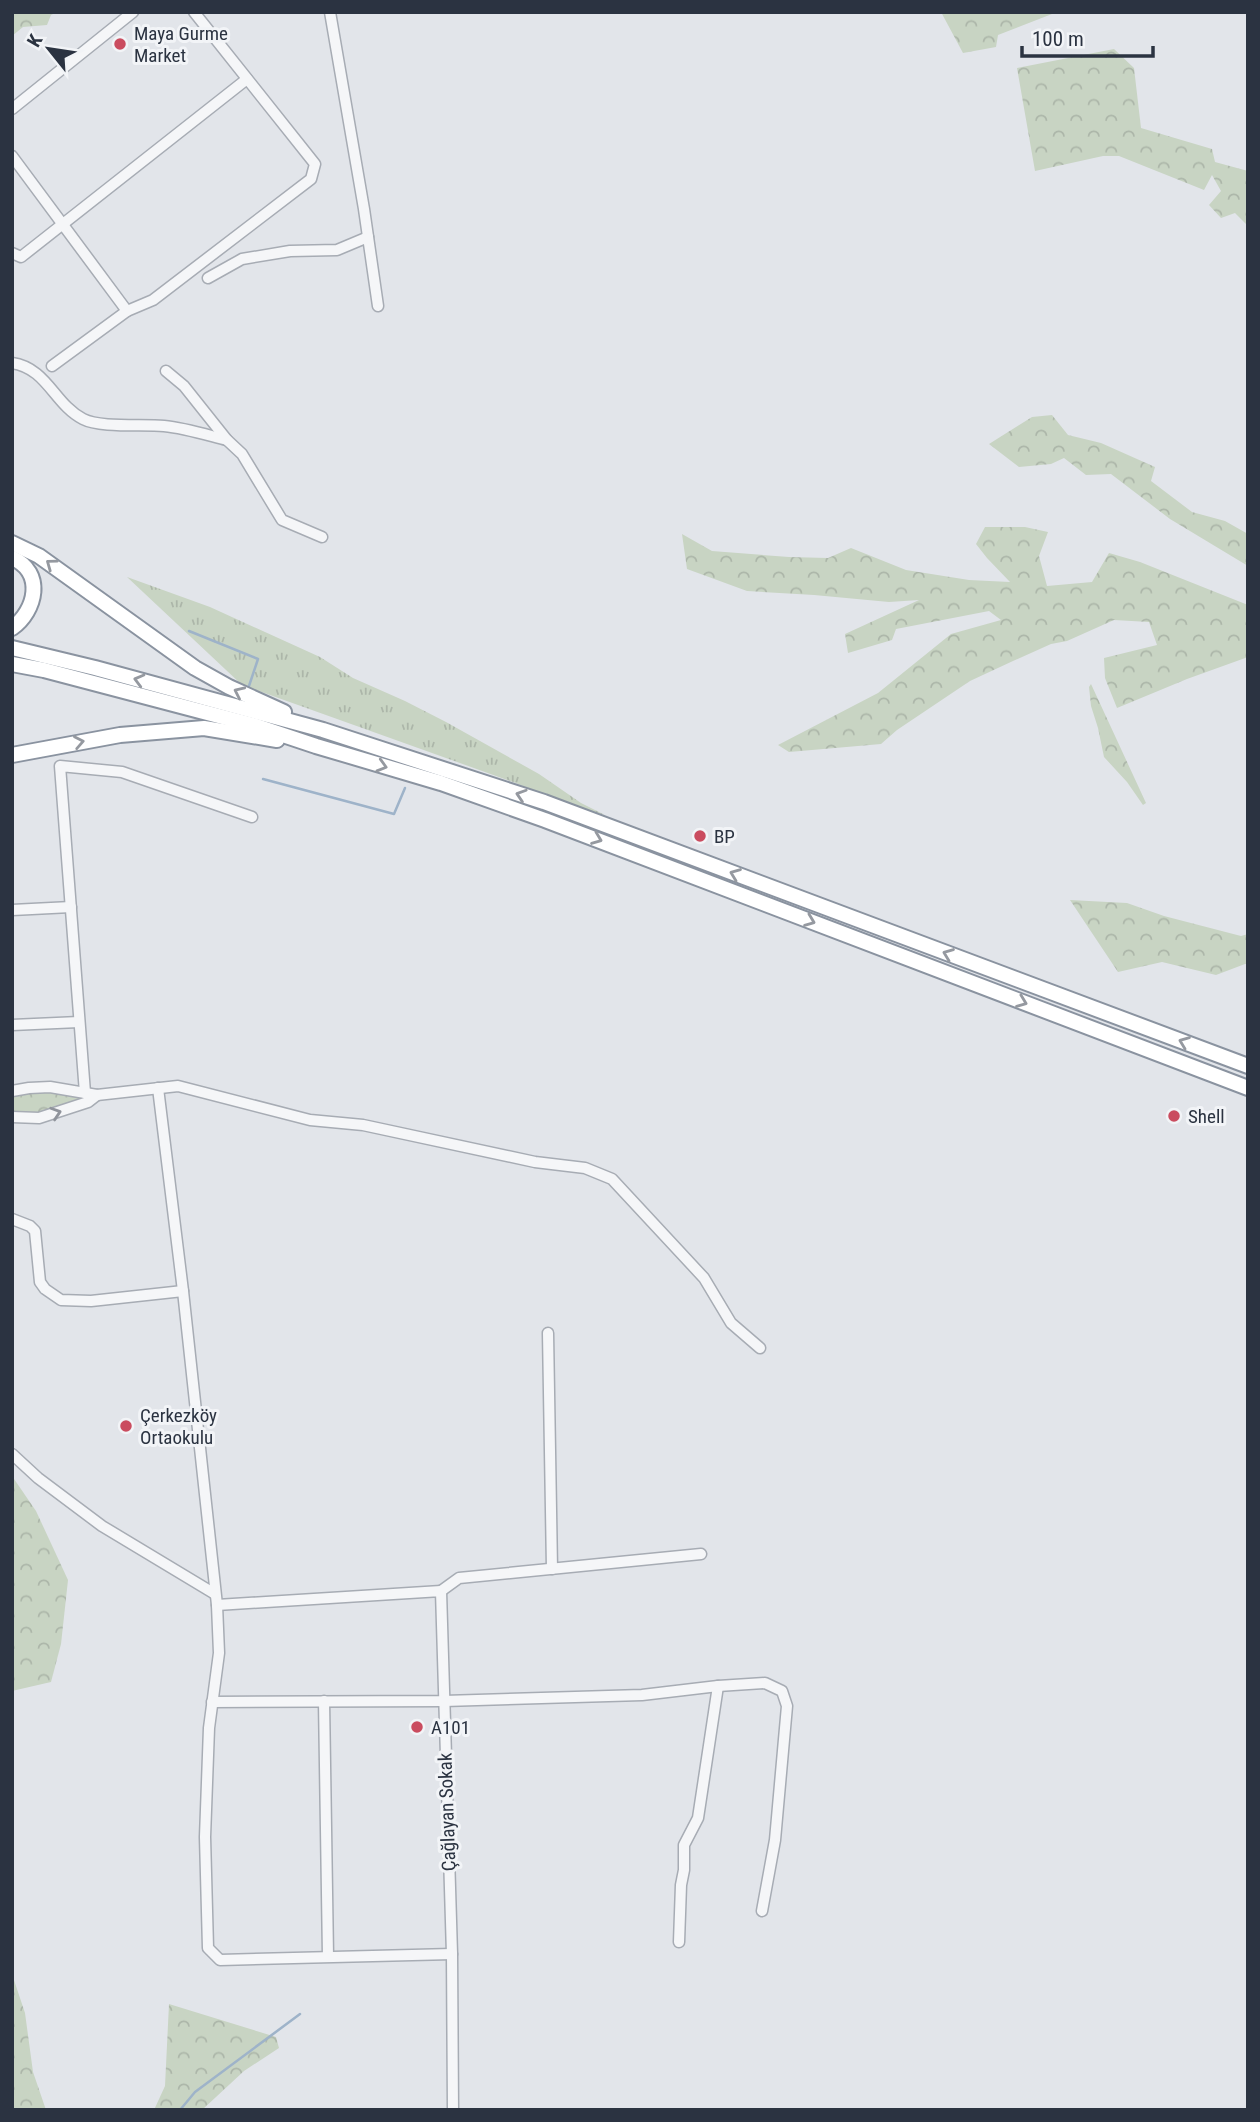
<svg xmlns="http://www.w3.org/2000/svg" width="1260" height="2122" font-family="'Roboto Condensed',sans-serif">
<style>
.grass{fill:url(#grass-tufts)}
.forest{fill:url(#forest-crowns)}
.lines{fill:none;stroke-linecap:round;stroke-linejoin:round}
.stream{stroke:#9eb3c9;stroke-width:2.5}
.minor-casing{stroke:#a7acb4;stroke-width:13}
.highway-casing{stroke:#8a93a0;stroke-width:18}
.minor{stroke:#f5f6f8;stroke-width:10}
.highway{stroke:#fff;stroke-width:14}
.oneway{stroke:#9599a0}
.oneway2{stroke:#90949c}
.poi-dot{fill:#ca4c5f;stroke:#f2f4f7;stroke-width:2.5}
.labels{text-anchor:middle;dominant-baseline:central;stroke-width:6;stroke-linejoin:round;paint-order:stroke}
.poi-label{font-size:19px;fill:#2b3341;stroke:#f2f4f7;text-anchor:start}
.street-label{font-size:19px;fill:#2b3341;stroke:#f2f4f7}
</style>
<defs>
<pattern id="grass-tufts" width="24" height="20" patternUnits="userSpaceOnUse" patternTransform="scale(1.75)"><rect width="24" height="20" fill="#c8d4c3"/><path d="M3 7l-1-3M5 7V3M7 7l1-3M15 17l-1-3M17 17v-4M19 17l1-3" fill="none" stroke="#acb6a9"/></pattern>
<pattern id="forest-crowns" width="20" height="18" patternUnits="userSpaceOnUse" patternTransform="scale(1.75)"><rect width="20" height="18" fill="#c8d4c3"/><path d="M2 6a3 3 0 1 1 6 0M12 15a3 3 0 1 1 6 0" fill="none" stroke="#acb6a9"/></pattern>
</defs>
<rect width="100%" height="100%" fill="#e2e5ea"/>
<path class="grass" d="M 127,577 L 210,607 L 320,657 L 353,678 L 405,701 L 446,722 L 539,774 L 581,803 L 605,815 L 577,807 L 513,782 L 242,685 Z"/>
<g class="forest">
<path d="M 12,12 L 57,12 L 51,15 L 47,25 L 23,27 L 12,36 Z"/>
<path d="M 941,12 L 1051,12 L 1052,14 L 998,35 L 996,47 L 963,53 Z"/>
<path d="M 1114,49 L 1134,68 L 1141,128 L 1212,149 L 1215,162 L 1248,171 L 1248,226 L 1235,213 L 1221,218 L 1209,205 L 1221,191 L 1212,175 L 1204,190 L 1119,156 L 1103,156 L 1035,171 L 1017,68 Z"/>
<path d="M 1052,415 L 1068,435 L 1101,443 L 1155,467 L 1151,481 L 1192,512 L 1225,521 L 1248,534 L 1248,566 L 1170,519 L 1111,474 L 1086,475 L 1064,458 L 1051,464 L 1019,467 L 989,444 L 1032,417 Z"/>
<path d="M 985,527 L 1025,527 L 1048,532 L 1039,556 L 1047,586 L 1092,582 L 1109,553 L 1140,562 L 1248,605 L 1248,657 L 1187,679 L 1117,708 L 1105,678 L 1104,658 L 1157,645 L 1149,622 L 1114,620 L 1067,641 L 1051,644 L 1013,661 L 970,681 L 897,730 L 881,744 L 789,752 L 778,745 L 878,693 L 951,634 L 1001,620 L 989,611 L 896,629 L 892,640 L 848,653 L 845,634 L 919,600 L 889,602 L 814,595 L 747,591 L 687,569 L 682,534 L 712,551 L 789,557 L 828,558 L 851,548 L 906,570 L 969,580 L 1010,582 L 987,558 L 976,544 Z"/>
<path d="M 1091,684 L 1146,803 L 1143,805 L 1127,782 L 1104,757 L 1098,728 L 1091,706 L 1089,687 Z"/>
<path d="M 1070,900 L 1127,903 L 1164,916 L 1241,936 L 1248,934 L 1248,964 L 1245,964 L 1216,975 L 1162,962 L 1118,972 Z"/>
<path d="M 36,1089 L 89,1098 L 35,1115 L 12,1114 L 12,1094 Z"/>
<path d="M 12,1476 L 36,1511 L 68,1580 L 61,1644 L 51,1682 L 12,1691 Z"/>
<path d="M 12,1974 L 25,2013 L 33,2072 L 46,2110 L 12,2110 Z"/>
<path d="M 169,2004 L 276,2037 L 279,2048 L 244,2071 L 202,2110 L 154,2110 L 165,2086 Z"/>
</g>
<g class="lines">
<g class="stream">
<path d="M 189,631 L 258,659 L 248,689"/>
<path d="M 263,779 L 394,814 L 405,788"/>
<path d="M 180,2110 L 195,2092 L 300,2014"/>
</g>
<defs>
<g id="minor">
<path d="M 330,12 L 364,209 L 378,306"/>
<path d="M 12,109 L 133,12"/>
<path d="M 12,156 L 127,311"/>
<path d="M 12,253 L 21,257 L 247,79"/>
<path d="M 208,278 L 242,259 L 290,251 L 337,250 L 368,237"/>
<path d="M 12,363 C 47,368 54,404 83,419 C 100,428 143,424 164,426 C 185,428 207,435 227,440"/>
<path d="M 52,366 L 127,311 L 153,300 L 311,179 L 315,164 L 194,12"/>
<path d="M 166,371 L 184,386 L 227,440 L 242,454 L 282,520 L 322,537"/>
<path d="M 12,910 L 71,907"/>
<path d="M 12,1025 L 79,1022"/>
<path d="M 158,1088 L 183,1291 L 217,1605 L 219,1653 L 209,1728 L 205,1837 L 208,1948 L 220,1960 L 452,1954"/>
<path d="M 12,1091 L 29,1088 L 50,1087 L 97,1095 L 178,1086 L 310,1120 L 363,1125 L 535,1162 L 585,1168 L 612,1179 L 704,1278 L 731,1323 L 760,1348"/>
<path d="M 85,1093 L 60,766 L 122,772 L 252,817"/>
<path d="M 12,1117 L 39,1118 L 88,1102 L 97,1095"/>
<path d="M 12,1219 L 30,1226 L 35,1231 L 40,1282 L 45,1289 L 61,1300 L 91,1301 L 183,1291"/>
<path d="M 548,1333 L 552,1569"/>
<path d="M 12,1454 L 38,1478 L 102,1526 L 215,1594"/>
<path d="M 441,1591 L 459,1578 L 701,1554"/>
<path d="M 217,1605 L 441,1591 L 452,1954 L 453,2110"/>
<path d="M 324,1701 L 328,1956"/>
<path d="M 212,1702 L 444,1701 L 642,1695 L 718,1686 L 765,1683 L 782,1691 L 787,1706 L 775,1840 L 762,1911"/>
<path d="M 679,1942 L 681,1885 L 684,1870 L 684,1845 L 698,1818 L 718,1686"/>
</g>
<g id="highway">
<path d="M 12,543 L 39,556 L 195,668 L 229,687 L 284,712"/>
<path d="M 12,558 C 45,572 36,611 12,628"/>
<path d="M 12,648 L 95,668 L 323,730 L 544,802 L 1248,1066"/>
<path d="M 12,664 L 44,670 L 253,725 L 316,746 L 441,783 L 545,820 L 1248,1088"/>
<path d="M 12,755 L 120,735 L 204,728 L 277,740"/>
</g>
</defs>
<use href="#minor" class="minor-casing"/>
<use href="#highway" class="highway-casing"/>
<use href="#minor" class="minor"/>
<use href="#highway" class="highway"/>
</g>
<defs><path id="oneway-chevron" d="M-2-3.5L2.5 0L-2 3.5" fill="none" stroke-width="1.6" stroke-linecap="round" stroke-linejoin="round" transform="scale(1.75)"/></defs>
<g class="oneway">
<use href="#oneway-chevron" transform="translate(51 564) rotate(-144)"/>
<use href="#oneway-chevron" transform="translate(139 680) rotate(-165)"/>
<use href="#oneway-chevron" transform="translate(239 692) rotate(-155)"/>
<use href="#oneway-chevron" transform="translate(79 742) rotate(-11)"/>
<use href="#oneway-chevron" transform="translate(382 766) rotate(16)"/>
<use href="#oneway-chevron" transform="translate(521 795) rotate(-162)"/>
<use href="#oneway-chevron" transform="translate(597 839) rotate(21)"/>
<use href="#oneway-chevron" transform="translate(735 874) rotate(-159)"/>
<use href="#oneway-chevron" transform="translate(810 921) rotate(21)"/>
<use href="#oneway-chevron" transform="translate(948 954) rotate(-159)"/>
<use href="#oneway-chevron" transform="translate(1022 1002) rotate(21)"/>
<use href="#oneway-chevron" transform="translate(1184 1042) rotate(-159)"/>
</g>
<use class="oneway2" href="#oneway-chevron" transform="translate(56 1113) rotate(-18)"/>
<g class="poi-dot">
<circle cx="120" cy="44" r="7"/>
<circle cx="700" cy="836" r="7"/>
<circle cx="1174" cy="1116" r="7"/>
<circle cx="126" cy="1426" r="7"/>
<circle cx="417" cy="1727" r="7"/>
</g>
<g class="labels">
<g class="poi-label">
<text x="134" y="33">Maya Gurme<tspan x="134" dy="22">Market</tspan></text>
<text x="714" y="836">BP</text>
<text x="1188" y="1116">Shell</text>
<text x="140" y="1415">Çerkezköy<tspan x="140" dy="22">Ortaokulu</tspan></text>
<text x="431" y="1727">A101</text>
</g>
<g class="street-label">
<text transform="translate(447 1812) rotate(-92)">Çağlayan Sokak</text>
</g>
</g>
<rect width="1260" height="2122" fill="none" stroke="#2b3341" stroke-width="28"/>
<g transform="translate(49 49) rotate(300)" stroke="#f2f4f7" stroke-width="5" paint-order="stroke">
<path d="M0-5L12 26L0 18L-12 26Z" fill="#2b3341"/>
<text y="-10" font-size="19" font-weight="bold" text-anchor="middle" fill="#2b3341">K</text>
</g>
<path d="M1022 46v10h131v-10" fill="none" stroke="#2b3341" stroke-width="3.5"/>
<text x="1032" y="46" font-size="21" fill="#2b3341" stroke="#f2f4f7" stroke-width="5" paint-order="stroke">100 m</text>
</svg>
